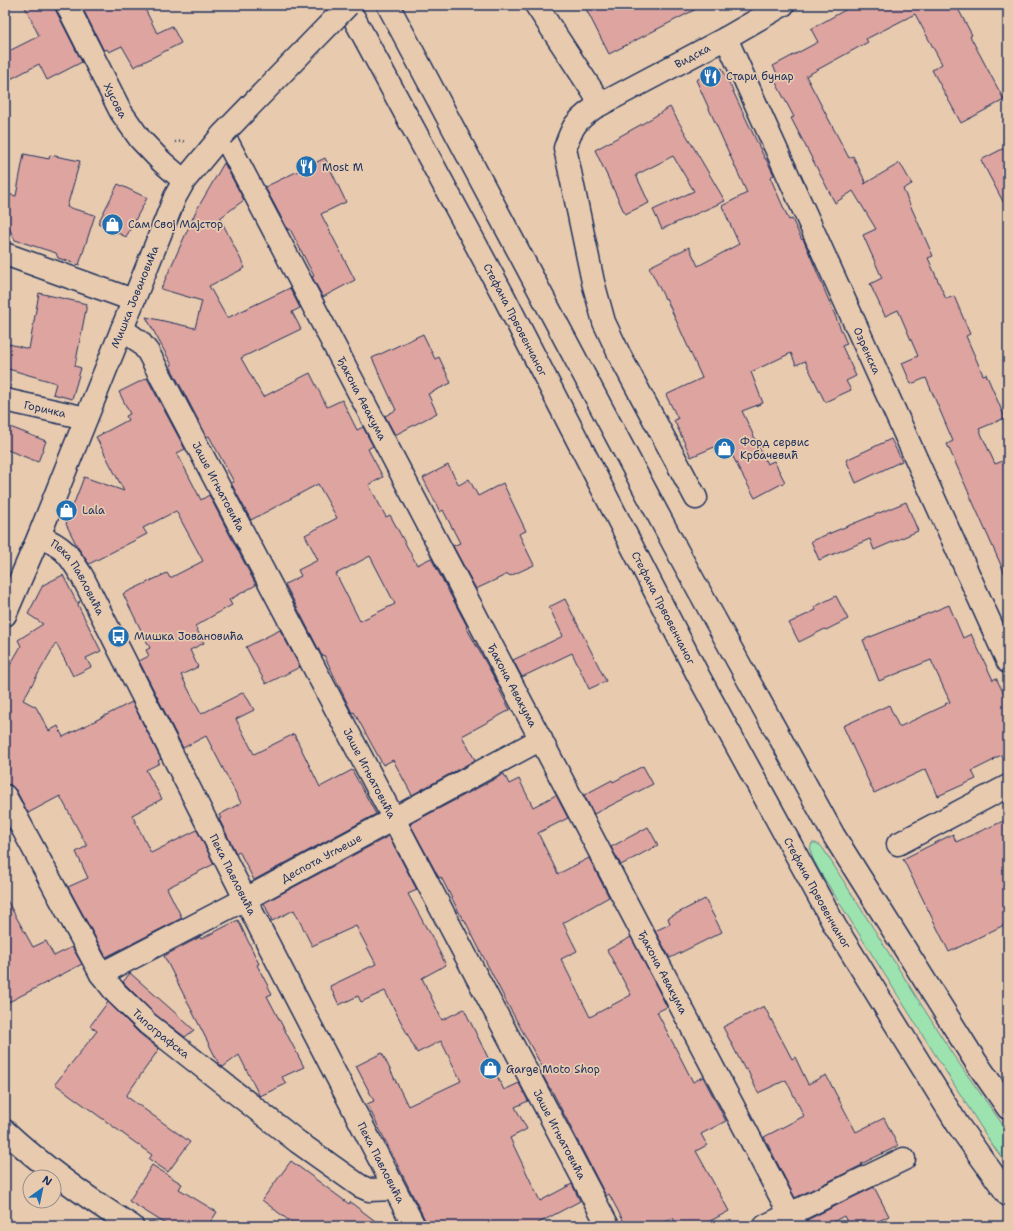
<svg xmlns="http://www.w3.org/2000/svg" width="1013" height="1231" font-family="'Shantell Sans',sans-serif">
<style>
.green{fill:#9de3b0;stroke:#5c8987}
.building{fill:#dea49f;stroke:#1b2f5e;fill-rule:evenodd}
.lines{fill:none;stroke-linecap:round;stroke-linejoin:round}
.minor-casing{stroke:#1b2f5e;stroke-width:25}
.major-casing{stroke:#1b2f5e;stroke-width:25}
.highway-casing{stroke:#1b2f5e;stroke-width:25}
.path{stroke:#1b2f5e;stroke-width:2.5;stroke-dasharray:1 3;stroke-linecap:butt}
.minor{stroke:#e8cbaf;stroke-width:22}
.major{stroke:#e8cbaf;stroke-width:22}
.highway{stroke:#e8cbaf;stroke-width:22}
.major-bridge-casing{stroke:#1b2f5e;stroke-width:25;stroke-linecap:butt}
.major-bridge{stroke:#e8cbaf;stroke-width:22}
.labels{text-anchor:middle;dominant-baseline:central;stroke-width:3.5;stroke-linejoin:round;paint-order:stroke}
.street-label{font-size:11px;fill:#1b2f5e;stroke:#e8cbaf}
.poi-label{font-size:11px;fill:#1b2f5e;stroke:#e8cbaf;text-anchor:start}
</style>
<rect width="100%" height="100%" fill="#e8cbaf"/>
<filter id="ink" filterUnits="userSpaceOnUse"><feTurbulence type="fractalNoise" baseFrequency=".025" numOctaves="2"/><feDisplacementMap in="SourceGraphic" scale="8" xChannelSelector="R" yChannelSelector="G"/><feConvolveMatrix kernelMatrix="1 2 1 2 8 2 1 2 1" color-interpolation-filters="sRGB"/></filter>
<g filter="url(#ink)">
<path class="green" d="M 812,843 L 815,843 L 820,845 L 824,850 L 953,1055 L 1008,1132 L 1008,1166 L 991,1143 L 820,872 C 816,863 807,853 812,843 Z"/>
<g class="building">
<path d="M 24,5 L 55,5 L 56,11 L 82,62 L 47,80 L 39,64 L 5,82 L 5,53 L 39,36 Z"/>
<path d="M 81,5 L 143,5 L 157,33 L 172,26 L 181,43 L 134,67 L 122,46 L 109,52 L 107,49 L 104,51 Z"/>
<path d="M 584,5 L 704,5 L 609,54 Z"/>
<path d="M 854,5 L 956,5 L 972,35 L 970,36 L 1004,100 L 961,123 L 932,70 L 942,64 L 915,14 L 866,39 L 868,42 L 806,76 L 849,158 L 853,156 L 866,183 L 864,184 L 900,163 L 912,184 L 903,189 L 933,256 L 928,258 L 946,299 L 954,296 L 970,334 L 966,336 L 983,375 L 986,374 L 1005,418 L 979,429 L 995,464 L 1008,459 L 1008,581 L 947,444 L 953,441 L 926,378 L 911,384 L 902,363 L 918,356 L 898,310 L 885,316 L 870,284 L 882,278 L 863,235 L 876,229 L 853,191 L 835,203 L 791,118 L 794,117 L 774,79 L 779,77 L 773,66 L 818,42 L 811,29 Z"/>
<path d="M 722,68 L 765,159 L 766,159 L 774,175 L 770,177 L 789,220 L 792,219 L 802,240 L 803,239 L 812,260 L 847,344 L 842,346 L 856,376 L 846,381 L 851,390 L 825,402 L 805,361 L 796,365 L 791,353 L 751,372 L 763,403 L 742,411 L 767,464 L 774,461 L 785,482 L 755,498 L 740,471 L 726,442 L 691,457 L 674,420 L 678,419 L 666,395 L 702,378 L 666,298 L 665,299 L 649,267 L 689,247 L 698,266 L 739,244 L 722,206 L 747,193 L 696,80 Z"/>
<path d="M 670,107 L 725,201 L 662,229 L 653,210 L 694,191 L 673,156 L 636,175 L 649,203 L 625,214 L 595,150 L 642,124 Z"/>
<path d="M 1008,146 L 1008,211 L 981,160 Z"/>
<path d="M 24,154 L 49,159 L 50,155 L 80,161 L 67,207 L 95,215 L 79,265 L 58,258 L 56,253 L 15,240 L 5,220 L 5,204 L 7,194 L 16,196 Z"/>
<path d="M 325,158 L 346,202 L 321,214 L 355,280 L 323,297 L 312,277 L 314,276 L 290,229 L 288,230 L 265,187 Z"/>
<path d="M 224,163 L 244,200 L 220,218 L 245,268 L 209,286 L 227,318 L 290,288 L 300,308 L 292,312 L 301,329 L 241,358 L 263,397 L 310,373 L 327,407 L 342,400 L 357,430 L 363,427 L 373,446 L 368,449 L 383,477 L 369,485 L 386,517 L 390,515 L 417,565 L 431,558 L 467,626 L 466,627 L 500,688 L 499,689 L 510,710 L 462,736 L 475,760 L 412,795 L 393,760 L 383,765 L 354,712 L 352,713 L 324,655 L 322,656 L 285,584 L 301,576 L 298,570 L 318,560 L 305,535 L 337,518 L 318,484 L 251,520 L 231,483 L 234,482 L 209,436 L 207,437 L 170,366 L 172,365 L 146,317 L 195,328 L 202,301 L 161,289 L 196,211 ZM 370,556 L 395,604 L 360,621 L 336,574 Z"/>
<path d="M 118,184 L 147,198 L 126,237 L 98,223 Z"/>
<path d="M 39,293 L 87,304 L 75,366 L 81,368 L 72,399 L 53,394 L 56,383 L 5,368 L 5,343 L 29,349 Z"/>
<path d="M 423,334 L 435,359 L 439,357 L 451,383 L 428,394 L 437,413 L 395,435 L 385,416 L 396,410 L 372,358 Z"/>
<path d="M 147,378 L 185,449 L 177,453 L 201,500 L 209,495 L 256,585 L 229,600 L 232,605 L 195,626 L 204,643 L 190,650 L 198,667 L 181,675 L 201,714 L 244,692 L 254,710 L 236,719 L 254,754 L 294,734 L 320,787 L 352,770 L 376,814 L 254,880 L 239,851 L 236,853 L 219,819 L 221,818 L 219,815 L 241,803 L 206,736 L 183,748 L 139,661 L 149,656 L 146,650 L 150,648 L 123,594 L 167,573 L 170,578 L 203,561 L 176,511 L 143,528 L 147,534 L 89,564 L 77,546 L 66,524 L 84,477 L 124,491 L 96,437 L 128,420 L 126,416 L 130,414 L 119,392 Z"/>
<path d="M 5,425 L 46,441 L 38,462 L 5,449 Z"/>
<path d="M 891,439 L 902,461 L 856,483 L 846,460 Z"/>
<path d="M 448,465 L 459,485 L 469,479 L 478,496 L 503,483 L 526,531 L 519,534 L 534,565 L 510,576 L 508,574 L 476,589 L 453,546 L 460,543 L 443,510 L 440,512 L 423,478 Z"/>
<path d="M 906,502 L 918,531 L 874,550 L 870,539 L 819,560 L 811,541 Z"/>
<path d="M 63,575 L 77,603 L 80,601 L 78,605 L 101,651 L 86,658 L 91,667 L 73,676 L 56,643 L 23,700 L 36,707 L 49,731 L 58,726 L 63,737 L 132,702 L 161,759 L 158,761 L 160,763 L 146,770 L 162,799 L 132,815 L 151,853 L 197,830 L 214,864 L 167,888 L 182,918 L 106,957 L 68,887 L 88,878 L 76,852 L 87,846 L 60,796 L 28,813 L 16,790 L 11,785 L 5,784 L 5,674 L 21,646 L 18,640 L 43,624 L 28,614 L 43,585 Z"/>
<path d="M 836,596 L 848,619 L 826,630 L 825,629 L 799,642 L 789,623 L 816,610 L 814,607 Z"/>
<path d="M 565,599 L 606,681 L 589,689 L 572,653 L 522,677 L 513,660 L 563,636 L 549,607 Z"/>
<path d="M 949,605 L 963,638 L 971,634 L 993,680 L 996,678 L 1008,702 L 1008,752 L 993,759 L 994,760 L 972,771 L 976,779 L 938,796 L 926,769 L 874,793 L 843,726 L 889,705 L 899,727 L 946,705 L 945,704 L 950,702 L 931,660 L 879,681 L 863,640 Z"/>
<path d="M 280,630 L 300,667 L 266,684 L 246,647 Z"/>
<path d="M 643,766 L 653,784 L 594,814 L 584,795 L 612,780 L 613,782 Z"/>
<path d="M 504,774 L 509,784 L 519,779 L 533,807 L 556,795 L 568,818 L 538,833 L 558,874 L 589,858 L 609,897 L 563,923 L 577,951 L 561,959 L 590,1017 L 631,995 L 607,950 L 631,937 L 667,1007 L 657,1012 L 693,1082 L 703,1077 L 726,1121 L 701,1134 L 707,1145 L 696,1151 L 729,1211 L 701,1226 L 677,1226 L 673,1218 L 658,1226 L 626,1226 L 609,1194 L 606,1196 L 551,1089 L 550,1089 L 541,1072 L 544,1070 L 508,1005 L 464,919 L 463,920 L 441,877 L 439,878 L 410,824 Z"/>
<path d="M 1008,819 L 1008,923 L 949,952 L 903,859 L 953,834 L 956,842 Z"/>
<path d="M 648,827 L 658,845 L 621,865 L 611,847 Z"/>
<path d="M 389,836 L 417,890 L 408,894 L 427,929 L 428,929 L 446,965 L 422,978 L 442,1020 L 464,1009 L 504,1090 L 519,1083 L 528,1101 L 515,1107 L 527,1129 L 510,1138 L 540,1201 L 572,1184 L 580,1201 L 533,1226 L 426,1226 L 425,1220 L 367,1104 L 374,1101 L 356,1066 L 382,1053 L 408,1106 L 461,1081 L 441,1041 L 417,1053 L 385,991 L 361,1002 L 358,996 L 339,1005 L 330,986 L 376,964 L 356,926 L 312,946 L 294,910 L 272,921 L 264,903 Z"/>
<path d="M 5,897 L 33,947 L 46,941 L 54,956 L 72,947 L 82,964 L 5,1004 Z"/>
<path d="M 705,899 L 722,932 L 670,958 L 655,931 L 670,924 L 668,918 Z"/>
<path d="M 238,920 L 259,964 L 257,965 L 272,994 L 267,996 L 304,1067 L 282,1077 L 286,1084 L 260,1096 L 259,1095 L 239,1055 L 223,1067 L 219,1064 L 164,956 L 200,937 L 201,939 Z"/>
<path d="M 130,973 L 172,1010 L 194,1030 L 185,1037 L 156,1015 L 123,982 Z"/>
<path d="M 108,1002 L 139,1033 L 159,1049 L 126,1096 L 190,1142 L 168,1172 L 149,1159 L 152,1155 L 55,1084 L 97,1031 L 90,1026 Z"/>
<path d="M 764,1006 L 792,1059 L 795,1057 L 808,1084 L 826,1075 L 856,1132 L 884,1118 L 898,1146 L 861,1164 L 862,1165 L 795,1198 L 764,1137 L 804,1116 L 786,1080 L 758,1093 L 747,1069 L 745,1070 L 723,1027 Z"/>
<path d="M 291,1161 L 349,1204 L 350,1202 L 382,1226 L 296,1226 L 262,1200 Z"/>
<path d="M 152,1165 L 182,1184 L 179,1189 L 217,1212 L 208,1226 L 169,1226 L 129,1201 Z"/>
<path d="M 874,1187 L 889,1216 L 869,1226 L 849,1226 L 844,1216 L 825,1226 L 808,1226 L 807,1220 Z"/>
</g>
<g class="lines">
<defs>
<g id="minor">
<path id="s1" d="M 67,5 L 121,112 L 140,139 L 161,161 L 184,181"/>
<path d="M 536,5 L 601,104"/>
<path id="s2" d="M 726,38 L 1008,662"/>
<path id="s3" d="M 229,145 L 796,1226"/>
<path d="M 5,254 L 133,300"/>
<path id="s4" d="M 122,329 L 140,342 L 148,352 L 608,1226"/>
<path id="s5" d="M 5,400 L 86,418"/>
<path id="s6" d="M 696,498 L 620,356 L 604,322 L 593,282 L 565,148 C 573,125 575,122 594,108 L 726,38 L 783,5"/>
<path d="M 5,615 L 39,536"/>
<path id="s7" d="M 5,796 L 101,974 L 116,993 L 148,1024 L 298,1142 L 360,1186 L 369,1190 L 394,1189"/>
<path d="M 898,844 L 1008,786"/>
<path id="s8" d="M 101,974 L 253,895 L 541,739"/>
<path d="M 5,1131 C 44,1167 87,1198 132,1226"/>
<path d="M 765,1226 L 904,1159"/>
</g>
<g id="major">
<path id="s9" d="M 222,135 L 184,181 L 175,197 L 39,536 C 64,547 68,553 82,576 L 261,930 L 414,1226"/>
</g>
<g id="highway">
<path id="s10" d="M 347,5 L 503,295 L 699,677 L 835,926 L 958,1125 L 1008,1195"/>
<path d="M 388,5 L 680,556 L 834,836 L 976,1062 L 1008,1108"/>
</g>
</defs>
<use href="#minor" class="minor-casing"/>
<use href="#major" class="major-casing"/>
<use href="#highway" class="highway-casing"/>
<path class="path" d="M 175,142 L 186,141"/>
<use href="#minor" class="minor"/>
<use href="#major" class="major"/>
<use href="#highway" class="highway"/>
<defs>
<path id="major-bridge" d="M 222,135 L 348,5"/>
</defs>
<use href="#major-bridge" class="major-bridge-casing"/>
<use href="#major-bridge" class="major-bridge"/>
</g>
</g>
<defs>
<symbol id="restaurant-disc" viewBox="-11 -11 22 22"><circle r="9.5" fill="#1f6fb2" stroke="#e8cbaf"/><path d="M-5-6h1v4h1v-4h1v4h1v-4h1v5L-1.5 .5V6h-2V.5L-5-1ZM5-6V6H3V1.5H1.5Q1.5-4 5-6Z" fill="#fff"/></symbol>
<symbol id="shop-disc" viewBox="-11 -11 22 22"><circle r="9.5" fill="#1f6fb2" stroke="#e8cbaf"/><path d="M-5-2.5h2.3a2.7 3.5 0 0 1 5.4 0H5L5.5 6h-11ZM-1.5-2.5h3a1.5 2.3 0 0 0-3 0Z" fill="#fff"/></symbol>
<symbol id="bus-disc" viewBox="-11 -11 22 22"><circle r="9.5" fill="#1f6fb2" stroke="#e8cbaf"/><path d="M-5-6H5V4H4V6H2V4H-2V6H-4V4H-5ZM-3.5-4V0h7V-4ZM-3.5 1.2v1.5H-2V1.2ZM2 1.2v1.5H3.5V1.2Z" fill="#fff"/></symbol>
</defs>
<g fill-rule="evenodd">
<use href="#restaurant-disc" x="698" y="64" width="25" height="25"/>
<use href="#restaurant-disc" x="294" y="154" width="25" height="25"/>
<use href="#shop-disc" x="100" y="212" width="25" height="25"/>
<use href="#shop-disc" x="712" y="436" width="25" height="25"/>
<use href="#shop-disc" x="54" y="498" width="25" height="25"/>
<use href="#bus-disc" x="106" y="624" width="25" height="25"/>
<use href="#shop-disc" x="478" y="1056" width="25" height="25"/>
</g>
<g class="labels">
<g class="street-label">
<text stroke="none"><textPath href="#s6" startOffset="539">Видска</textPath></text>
<text stroke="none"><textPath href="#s1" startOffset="107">Хусова</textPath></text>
<text transform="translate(135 297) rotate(-68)">Мишка Јовановића</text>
<text stroke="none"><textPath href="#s10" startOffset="357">Стефана Првовенчаног</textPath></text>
<text stroke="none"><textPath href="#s2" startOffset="343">Озренска</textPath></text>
<text stroke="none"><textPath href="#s3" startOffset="286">Ђакона Авакума</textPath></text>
<text stroke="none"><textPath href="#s5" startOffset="41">Горичка</textPath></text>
<text stroke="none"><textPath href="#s4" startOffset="187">Јаше Игњатовића</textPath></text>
<text stroke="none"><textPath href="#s9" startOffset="502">Пека Павловића</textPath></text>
<text stroke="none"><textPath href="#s10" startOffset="681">Стефана Првовенчаног</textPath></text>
<text stroke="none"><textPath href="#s3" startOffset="610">Ђакона Авакума</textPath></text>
<text stroke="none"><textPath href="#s4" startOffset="511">Јаше Игњатовића</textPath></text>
<text stroke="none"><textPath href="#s8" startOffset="249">Деспота Угљеше</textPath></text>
<text stroke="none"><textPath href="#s9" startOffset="838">Пека Павловића</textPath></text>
<text stroke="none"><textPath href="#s10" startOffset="1005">Стефана Првовенчаног</textPath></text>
<text stroke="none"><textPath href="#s3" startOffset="934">Ђакона Авакума</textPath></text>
<text stroke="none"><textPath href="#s7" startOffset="287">Типографска</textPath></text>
<text stroke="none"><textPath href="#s4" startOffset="919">Јаше Игњатовића</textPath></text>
<text stroke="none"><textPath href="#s9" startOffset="1162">Пека Павловића</textPath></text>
</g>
<g class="poi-label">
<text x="726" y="76">Стари бунар</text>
<text x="322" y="167">Most M</text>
<text x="128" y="224">Сам Свој Мајстор</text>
<text x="740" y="442">Форд сервис<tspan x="740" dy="13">Крбачевић</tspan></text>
<text x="82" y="510">Lala</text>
<text x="134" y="636">Мишка Јовановића</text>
<text x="506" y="1069">Garge Moto Shop</text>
</g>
</g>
<rect width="1013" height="1231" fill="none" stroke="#e8cbaf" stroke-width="20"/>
<rect x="10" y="10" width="993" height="1211" fill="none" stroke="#1b2f5e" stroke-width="1.5" filter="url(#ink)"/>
<g transform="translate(42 1189) rotate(33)"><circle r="19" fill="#e8cbaf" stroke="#968d8f"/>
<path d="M0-3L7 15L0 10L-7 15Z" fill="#1f6fb2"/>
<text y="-6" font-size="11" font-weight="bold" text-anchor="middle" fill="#1b2f5e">N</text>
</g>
</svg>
